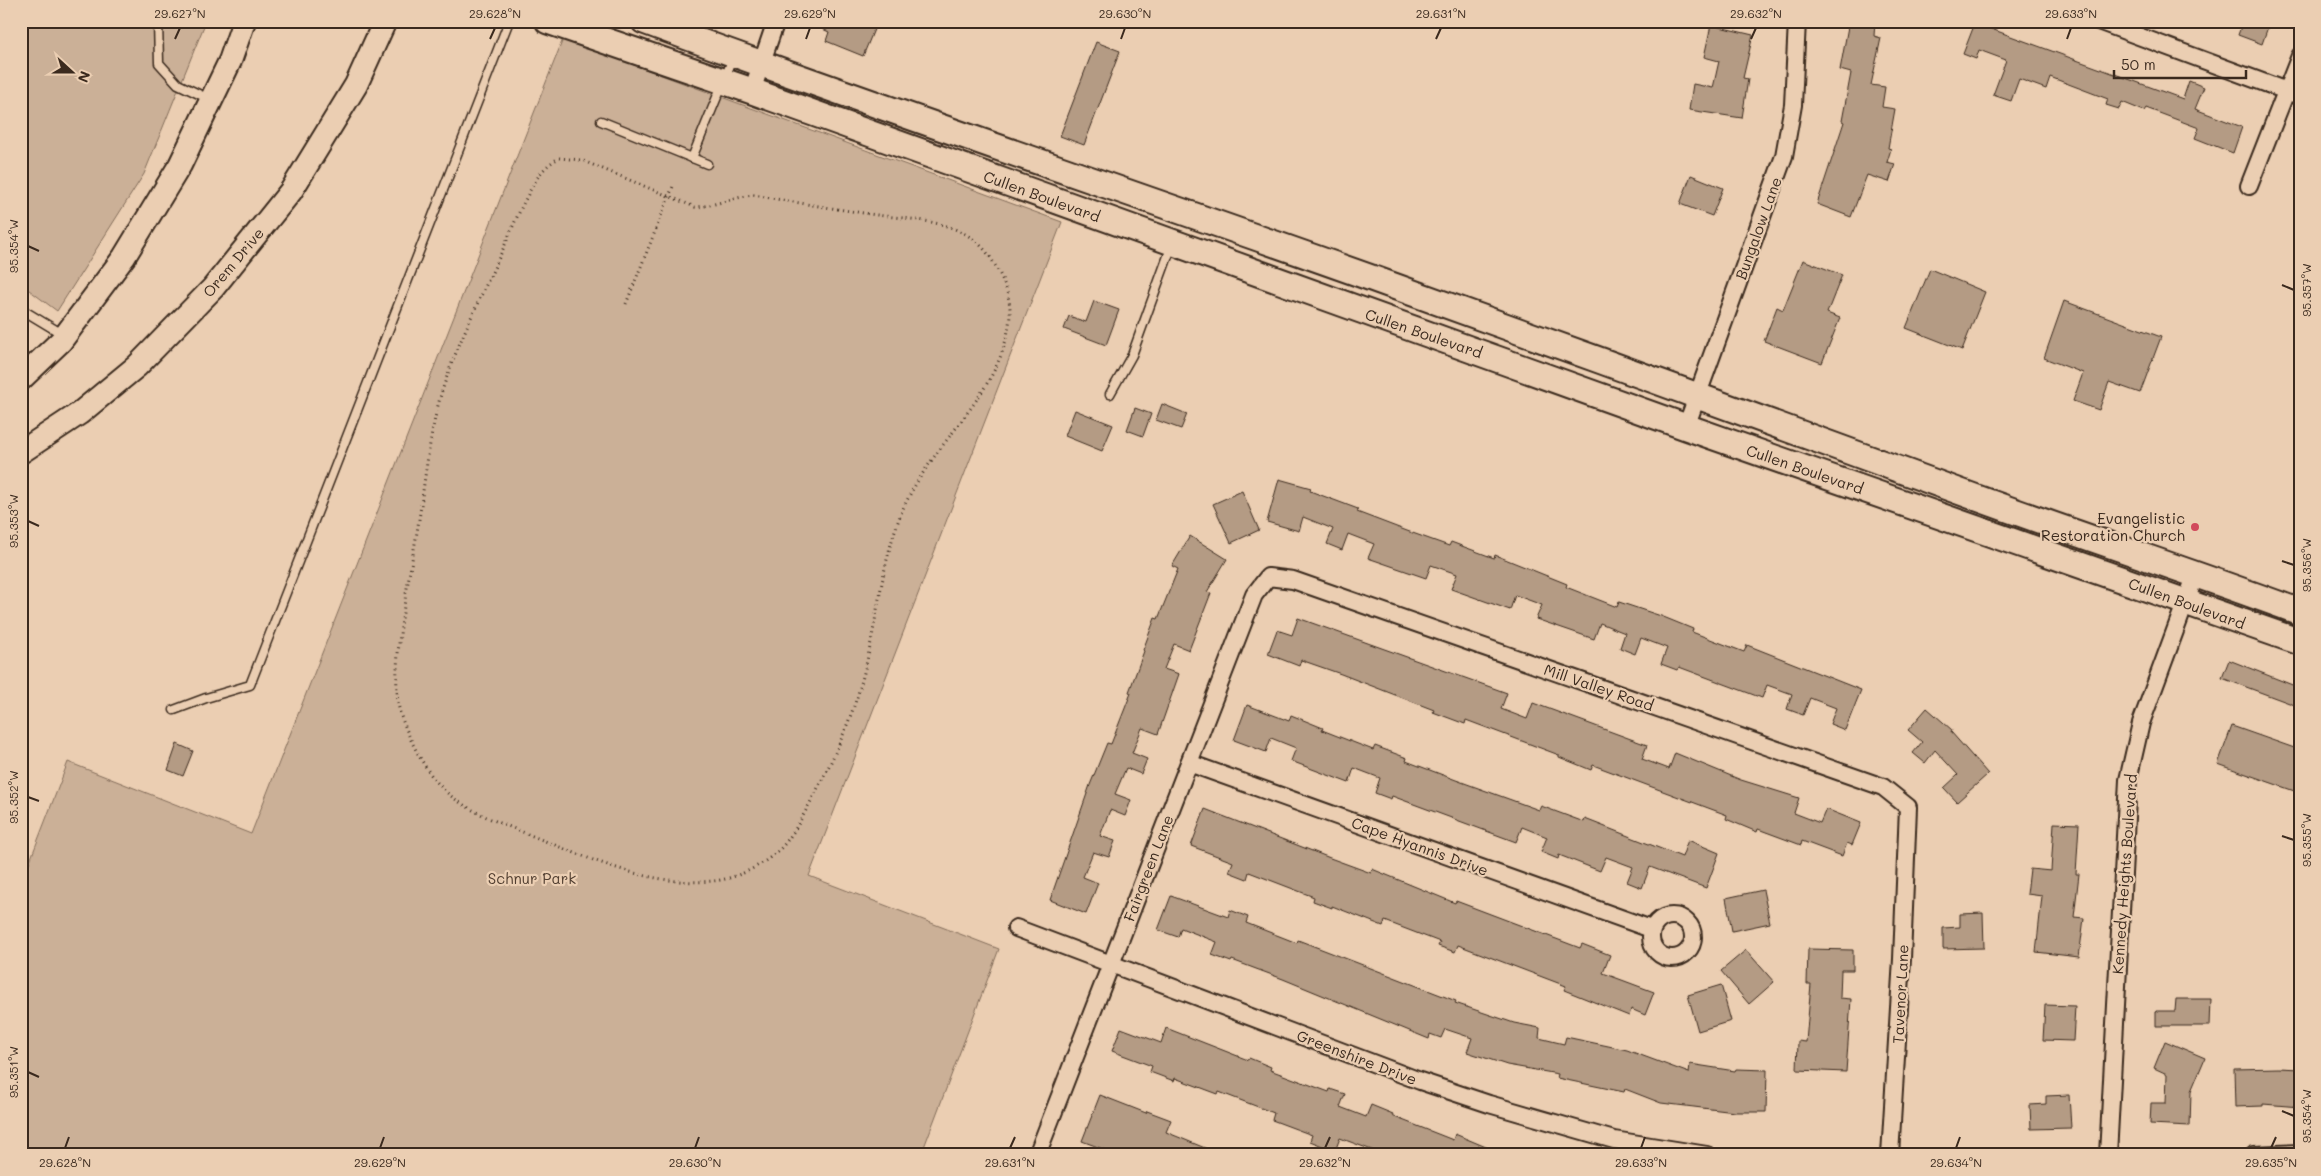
<svg xmlns="http://www.w3.org/2000/svg" width="2321" height="1176" font-family="Mali,sans-serif">
<style>
.green{fill:#cbb097;stroke:#836d5a}
.building{fill:#b49b84;stroke:#3b2a1e}
.lines{fill:none;stroke-linecap:round;stroke-linejoin:round}
.lane-casing{stroke:#3b2a1e;stroke-width:11}
.street-casing{stroke:#3b2a1e;stroke-width:20}
.secondary-casing{stroke:#3b2a1e;stroke-width:26}
.primary-casing{stroke:#3b2a1e;stroke-width:29}
.path{stroke:#3b2a1e;stroke-width:3;stroke-dasharray:1 4;stroke-linecap:butt}
.lane{stroke:#ebceb2;stroke-width:8}
.street{stroke:#ebceb2;stroke-width:16}
.secondary{stroke:#ebceb2;stroke-width:22}
.primary{stroke:#ebceb2;stroke-width:25}
.ticks{fill:none;stroke:#3b2a1e;stroke-width:2}
.poi-dot{fill:#d1495b;stroke:#ebceb2;stroke-width:2}
.labels{text-anchor:middle;dominant-baseline:central;stroke-width:4.5;stroke-linejoin:round;paint-order:stroke}
.street-label{font-size:15px;fill:#3b2a1e;stroke:#ebceb2}
.poi-label{font-size:15px;fill:#3b2a1e;stroke:#ebceb2;text-anchor:end}
.park-label{font-size:15px;fill:#513e30;stroke:#ebceb2}
.neatline{fill:none;stroke:#3b2a1e;stroke-width:2}
.ticks-label{font-size:12px;text-anchor:middle;fill:#3b2a1e}
</style>
<rect width="100%" height="100%" fill="#ebceb2"/>
<filter id="ink" filterUnits="userSpaceOnUse"><feTurbulence type="fractalNoise" baseFrequency=".02" numOctaves="2"/><feDisplacementMap in="SourceGraphic" scale="10" xChannelSelector="R" yChannelSelector="G"/><feConvolveMatrix kernelMatrix="1 2 1 2 8 2 1 2 1" color-interpolation-filters="sRGB"/></filter>
<g filter="url(#ink)">
<g class="green">
<path d="M 21,21 L 206,21 L 144,174 L 57,311 L 21,284 Z"/>
<path d="M 563,39 L 1062,222 L 809,876 L 999,949 L 921,1155 L 21,1155 L 21,884 L 68,762 L 251,834 Z"/>
</g>
<g class="building">
<path d="M 805,21 L 861,21 L 875,27 L 863,56 L 826,41 L 829,32 Z"/>
<path d="M 1849,21 L 1875,21 L 1874,36 L 1881,38 L 1871,85 L 1885,87 L 1882,107 L 1895,109 L 1888,148 L 1891,149 L 1887,162 L 1895,164 L 1889,182 L 1867,175 L 1851,217 L 1817,204 L 1844,122 L 1842,121 L 1851,73 L 1840,70 Z"/>
<path d="M 2243,21 L 2270,21 L 2262,44 L 2238,35 Z"/>
<path d="M 1975,23 L 2183,99 L 2189,81 L 2204,87 L 2195,109 L 2242,127 L 2233,153 L 2195,138 L 2199,128 L 2146,108 L 2144,111 L 2122,102 L 2119,109 L 2106,105 L 2108,99 L 2050,77 L 2046,89 L 2019,79 L 2011,101 L 1993,95 L 2006,60 L 1979,50 L 1976,59 L 1963,54 Z"/>
<path d="M 1711,25 L 1753,35 L 1743,78 L 1748,79 L 1742,118 L 1689,110 L 1693,84 L 1713,88 L 1719,61 L 1704,57 Z"/>
<path d="M 1096,42 L 1120,51 L 1084,145 L 1060,136 Z"/>
<path d="M 1691,175 L 1723,188 L 1712,216 L 1680,204 Z"/>
<path d="M 1803,260 L 1842,275 L 1827,313 L 1840,318 L 1822,363 L 1764,341 L 1777,307 L 1783,310 Z"/>
<path d="M 1930,269 L 1985,292 L 1962,350 L 1906,328 Z"/>
<path d="M 1094,301 L 1119,310 L 1106,345 L 1064,329 L 1069,316 L 1086,322 Z"/>
<path d="M 2064,301 L 2161,337 L 2140,393 L 2109,382 L 2099,410 L 2073,401 L 2083,373 L 2044,358 Z"/>
<path d="M 1162,404 L 1187,414 L 1181,429 L 1156,420 Z"/>
<path d="M 1135,408 L 1151,414 L 1143,436 L 1127,430 Z"/>
<path d="M 1075,410 L 1113,425 L 1102,451 L 1065,436 Z"/>
<path d="M 1279,479 L 1311,488 L 1310,491 L 1358,509 L 1357,512 L 1407,531 L 1449,546 L 1451,542 L 1494,558 L 1495,555 L 1567,584 L 1566,587 L 1617,607 L 1619,602 L 1661,616 L 1693,629 L 1692,632 L 1744,652 L 1747,645 L 1861,690 L 1845,730 L 1830,724 L 1836,708 L 1810,698 L 1803,715 L 1787,709 L 1792,694 L 1767,685 L 1762,698 L 1679,667 L 1677,670 L 1661,664 L 1667,648 L 1641,638 L 1635,654 L 1620,648 L 1625,633 L 1600,623 L 1594,639 L 1536,619 L 1542,605 L 1515,595 L 1510,610 L 1451,589 L 1457,574 L 1431,565 L 1426,578 L 1368,558 L 1374,544 L 1348,534 L 1342,550 L 1327,544 L 1333,529 L 1303,517 L 1299,531 L 1267,522 Z"/>
<path d="M 1242,491 L 1259,530 L 1231,543 L 1213,504 Z"/>
<path d="M 1190,536 L 1227,559 L 1207,592 L 1211,593 L 1189,650 L 1174,644 L 1164,669 L 1179,674 L 1158,734 L 1142,728 L 1132,753 L 1147,759 L 1141,774 L 1126,768 L 1115,794 L 1131,800 L 1125,816 L 1110,810 L 1100,836 L 1115,841 L 1109,857 L 1093,852 L 1083,877 L 1098,883 L 1086,914 L 1050,900 L 1090,785 L 1107,743 L 1111,744 L 1131,693 L 1129,692 L 1144,651 L 1143,650 L 1155,618 L 1158,619 L 1178,569 L 1172,566 Z"/>
<path d="M 1298,618 L 1507,693 L 1501,709 L 1527,719 L 1533,703 L 1647,745 L 1642,759 L 1669,769 L 1675,753 L 1741,780 L 1799,798 L 1794,813 L 1820,823 L 1826,809 L 1861,823 L 1852,845 L 1847,843 L 1842,856 L 1802,841 L 1801,845 L 1758,829 L 1757,832 L 1726,819 L 1727,815 L 1593,765 L 1591,770 L 1559,757 L 1559,755 L 1466,720 L 1465,724 L 1433,712 L 1434,710 L 1341,674 L 1301,660 L 1299,666 L 1268,654 L 1277,630 L 1292,635 Z"/>
<path d="M 2229,660 L 2300,688 L 2300,707 L 2222,678 Z"/>
<path d="M 1247,705 L 1289,721 L 1291,715 L 1323,728 L 1322,730 L 1373,750 L 1375,746 L 1407,758 L 1406,761 L 1456,780 L 1539,810 L 1541,806 L 1584,822 L 1585,819 L 1682,857 L 1688,840 L 1719,853 L 1706,888 L 1650,867 L 1642,888 L 1627,882 L 1633,867 L 1606,857 L 1600,871 L 1559,855 L 1558,859 L 1541,852 L 1547,837 L 1522,827 L 1516,842 L 1392,796 L 1391,799 L 1375,793 L 1380,778 L 1354,768 L 1349,783 L 1291,761 L 1296,748 L 1271,738 L 1266,752 L 1234,740 Z"/>
<path d="M 1927,708 L 1952,730 L 1951,732 L 1988,774 L 1957,802 L 1944,788 L 1958,775 L 1935,750 L 1925,763 L 1913,753 L 1922,742 L 1908,730 Z"/>
<path d="M 2232,726 L 2300,750 L 2300,793 L 2218,764 Z"/>
<path d="M 177,744 L 193,751 L 183,776 L 168,770 Z"/>
<path d="M 1205,809 L 1330,858 L 1371,873 L 1372,869 L 1455,903 L 1456,901 L 1580,948 L 1582,944 L 1610,955 L 1603,973 L 1654,992 L 1645,1015 L 1631,1009 L 1629,1016 L 1564,990 L 1566,986 L 1458,945 L 1455,952 L 1438,946 L 1440,942 L 1385,921 L 1383,926 L 1332,906 L 1332,908 L 1313,901 L 1314,897 L 1249,872 L 1247,879 L 1229,872 L 1233,862 L 1191,846 Z"/>
<path d="M 2054,823 L 2079,824 L 2076,874 L 2079,874 L 2074,917 L 2084,918 L 2079,957 L 2036,952 L 2042,896 L 2027,894 L 2030,869 L 2051,871 Z"/>
<path d="M 1763,890 L 1770,923 L 1732,931 L 1726,898 Z"/>
<path d="M 1171,896 L 1228,917 L 1230,910 L 1248,917 L 1246,923 L 1297,943 L 1298,940 L 1456,1001 L 1455,1003 L 1514,1023 L 1540,1028 L 1539,1038 L 1564,1044 L 1566,1037 L 1627,1050 L 1689,1073 L 1690,1064 L 1735,1071 L 1736,1069 L 1767,1070 L 1766,1112 L 1735,1112 L 1661,1103 L 1625,1089 L 1624,1092 L 1557,1078 L 1558,1074 L 1507,1065 L 1467,1052 L 1472,1038 L 1445,1029 L 1441,1038 L 1430,1034 L 1429,1039 L 1283,979 L 1232,960 L 1231,962 L 1212,955 L 1217,942 L 1181,928 L 1178,937 L 1158,930 Z"/>
<path d="M 1983,913 L 1984,948 L 1943,949 L 1943,928 L 1960,927 L 1960,914 Z"/>
<path d="M 1808,949 L 1853,950 L 1853,970 L 1841,970 L 1840,998 L 1851,999 L 1846,1072 L 1797,1070 L 1798,1041 L 1806,1042 L 1811,984 L 1807,984 Z"/>
<path d="M 1746,950 L 1774,982 L 1749,1004 L 1721,971 Z"/>
<path d="M 1721,985 L 1731,1021 L 1698,1031 L 1688,995 Z"/>
<path d="M 2176,999 L 2211,999 L 2210,1026 L 2156,1026 L 2156,1011 L 2175,1011 Z"/>
<path d="M 2045,1005 L 2075,1006 L 2073,1041 L 2043,1040 Z"/>
<path d="M 1121,1028 L 1161,1043 L 1166,1028 L 1248,1060 L 1249,1058 L 1271,1067 L 1270,1070 L 1329,1092 L 1330,1089 L 1345,1094 L 1340,1107 L 1366,1117 L 1371,1105 L 1393,1114 L 1392,1116 L 1453,1140 L 1455,1134 L 1505,1155 L 1385,1155 L 1340,1138 L 1335,1151 L 1310,1141 L 1312,1135 L 1272,1120 L 1274,1113 L 1219,1092 L 1218,1094 L 1175,1078 L 1174,1081 L 1150,1072 L 1152,1066 L 1112,1051 Z"/>
<path d="M 2165,1041 L 2205,1058 L 2191,1091 L 2190,1126 L 2150,1124 L 2151,1103 L 2166,1103 L 2167,1074 L 2154,1068 Z"/>
<path d="M 2279,1068 L 2300,1069 L 2300,1107 L 2263,1104 L 2263,1106 L 2235,1107 L 2234,1069 Z"/>
<path d="M 1100,1095 L 1146,1113 L 1147,1111 L 1171,1120 L 1166,1132 L 1222,1155 L 1119,1155 L 1082,1141 Z"/>
<path d="M 2069,1095 L 2071,1128 L 2031,1129 L 2030,1105 L 2046,1104 L 2046,1096 Z"/>
</g>
<g class="lines">
<defs>
<g id="lane">
<path d="M 158,21 L 159,63 L 178,84 L 209,99"/>
<path d="M 601,121 L 707,164"/>
<path d="M 692,158 L 733,58"/>
<path d="M 21,309 L 64,335"/>
<path d="M 1110,394 L 1132,355 L 1172,245"/>
<path d="M 174,710 L 206,698 L 250,685 L 509,21"/>
</g>
<g id="street">
<path d="M 2098,21 L 2300,96"/>
<path d="M 752,91 L 776,21"/>
<path d="M 2249,186 L 2300,56"/>
<path d="M 1686,427 L 1784,156 L 1793,105 L 1797,21"/>
<path d="M 1189,763 L 1651,929"/>
<circle cx="1672" cy="937" r="21"/>
<path d="M 1016,928 L 1420,1081 L 1489,1104 L 1614,1140 L 1707,1155"/>
<path d="M 1037,1155 L 1254,595 L 1268,577 L 1293,580 L 1883,787 L 1908,807 L 1902,959 L 1890,1155"/>
<path d="M 2108,1155 L 2128,780 L 2141,723 L 2196,574"/>
<path d="M 2254,1155 L 2300,1153"/>
</g>
<g id="secondary">
<path d="M 21,379 L 61,341 L 124,257 L 180,165 L 230,61 L 244,21"/>
<path d="M 21,452 L 80,413 L 137,366 L 213,288 L 291,191 L 356,85 L 385,21"/>
</g>
<g id="primary">
<path d="M 548,21 L 752,91 L 1686,427 L 2300,642"/>
<path d="M 644,21 C 887,111 1133,193 1377,280 C 1571,349 1765,421 1958,491 C 2072,533 2187,570 2300,612"/>
</g>
</defs>
<use href="#lane" class="lane-casing"/>
<use href="#street" class="street-casing"/>
<use href="#secondary" class="secondary-casing"/>
<use href="#primary" class="primary-casing"/>
<g class="path">
<path d="M 559,158 L 581,160 L 695,207 C 715,206 734,197 754,195 C 792,202 831,208 870,214 C 913,221 966,217 992,260 C 1002,276 1011,296 1010,315 C 1005,395 925,446 899,519 C 880,570 877,627 862,680 C 851,721 833,760 813,797 C 804,814 795,832 782,847 C 766,864 737,879 713,881 C 652,887 590,859 535,837 C 508,826 479,816 455,799 C 430,782 413,747 402,719 C 386,678 411,571 418,526 C 425,481 429,434 442,391 C 458,342 482,294 504,247 C 514,224 524,199 538,177 C 544,168 550,163 559,158 Z"/>
<path d="M 626,304 L 674,184"/>
</g>
<use href="#lane" class="lane"/>
<use href="#street" class="street"/>
<use href="#secondary" class="secondary"/>
<use href="#primary" class="primary"/>
</g>
</g>
<path class="ticks" d="M 175,39 L 180,28M 490,39 L 495,28M 806,39 L 810,28M 1121,39 L 1125,28M 1436,39 L 1441,28M 1751,39 L 1756,28M 2067,39 L 2071,28M 28,246 L 39,251M 2282,285 L 2294,290M 28,521 L 39,526M 2282,561 L 2294,565M 28,797 L 39,801M 2282,836 L 2294,840M 28,1072 L 39,1077M 2282,1111 L 2294,1116M 65,1148 L 69,1137M 380,1148 L 384,1137M 695,1148 L 699,1137M 1010,1148 L 1015,1137M 1325,1148 L 1330,1137M 1641,1148 L 1645,1137M 1956,1148 L 1960,1137M 2271,1148 L 2276,1137"/>
<circle class="poi-dot" cx="2195" cy="527" r="5"/>
<g class="labels">
<g class="street-label">
<text transform="translate(1042 196) rotate(20)">Cullen Boulevard</text>
<text transform="translate(1758 228) rotate(-70)">Bungalow Lane</text>
<text transform="translate(233 262) rotate(-50)">Orem Drive</text>
<text transform="translate(1424 333) rotate(19)">Cullen Boulevard</text>
<text transform="translate(1805 469) rotate(19)">Cullen Boulevard</text>
<text transform="translate(2187 603) rotate(20)">Cullen Boulevard</text>
<text transform="translate(1599 687) rotate(19)">Mill Valley Road</text>
<text transform="translate(1420 846) rotate(20)">Cape Hyannis Drive</text>
<text transform="translate(1148 868) rotate(-69)">Fairgreen Lane</text>
<text transform="translate(2124 874) rotate(-86)">Kennedy Heights Boulevard</text>
<text transform="translate(1900 994) rotate(-87)">Tavenor Lane</text>
<text transform="translate(1357 1057) rotate(21)">Greenshire Drive</text>
</g>
<g class="poi-label">
<text x="2185" y="518">Evangelistic<tspan x="2185" dy="17">Restoration Church</tspan></text>
</g>
<g class="park-label">
<text x="532" y="878">Schnur Park</text>
</g>
</g>
<rect width="2321" height="1176" fill="none" stroke="#ebceb2" stroke-width="55"/>
<g transform="translate(72 72) rotate(111)" stroke="#ebceb2" stroke-width="4" paint-order="stroke">
<path d="M0-4L9 19L0 12L-9 19Z" fill="#3b2a1e"/>
<text y="-8" font-size="14" font-weight="bold" text-anchor="middle" fill="#3b2a1e">N</text>
</g>
<path d="M2114 70v8h132v-8" fill="none" stroke="#3b2a1e" stroke-width="2.5"/>
<text x="2121" y="70" font-size="15" fill="#3b2a1e" stroke="#ebceb2" stroke-width="4" paint-order="stroke">50 m</text>
<rect x="28" y="28" width="2266" height="1120" class="neatline"/>
<g class="ticks-label">
<text x="180" y="18">29.627°N</text>
<text x="495" y="18">29.628°N</text>
<text x="810" y="18">29.629°N</text>
<text x="1125" y="18">29.630°N</text>
<text x="1441" y="18">29.631°N</text>
<text x="1756" y="18">29.632°N</text>
<text x="2071" y="18">29.633°N</text>
<text transform="translate(14 246) rotate(-90)" y="4">95.354°W</text>
<text transform="translate(2307 290) rotate(-90)" y="4">95.357°W</text>
<text transform="translate(14 521) rotate(-90)" y="4">95.353°W</text>
<text transform="translate(2307 565) rotate(-90)" y="4">95.356°W</text>
<text transform="translate(14 797) rotate(-90)" y="4">95.352°W</text>
<text transform="translate(2307 840) rotate(-90)" y="4">95.355°W</text>
<text transform="translate(14 1072) rotate(-90)" y="4">95.351°W</text>
<text transform="translate(2307 1116) rotate(-90)" y="4">95.354°W</text>
<text x="65" y="1167">29.628°N</text>
<text x="380" y="1167">29.629°N</text>
<text x="695" y="1167">29.630°N</text>
<text x="1010" y="1167">29.631°N</text>
<text x="1325" y="1167">29.632°N</text>
<text x="1641" y="1167">29.633°N</text>
<text x="1956" y="1167">29.634°N</text>
<text x="2271" y="1167">29.635°N</text>
</g>
</svg>
